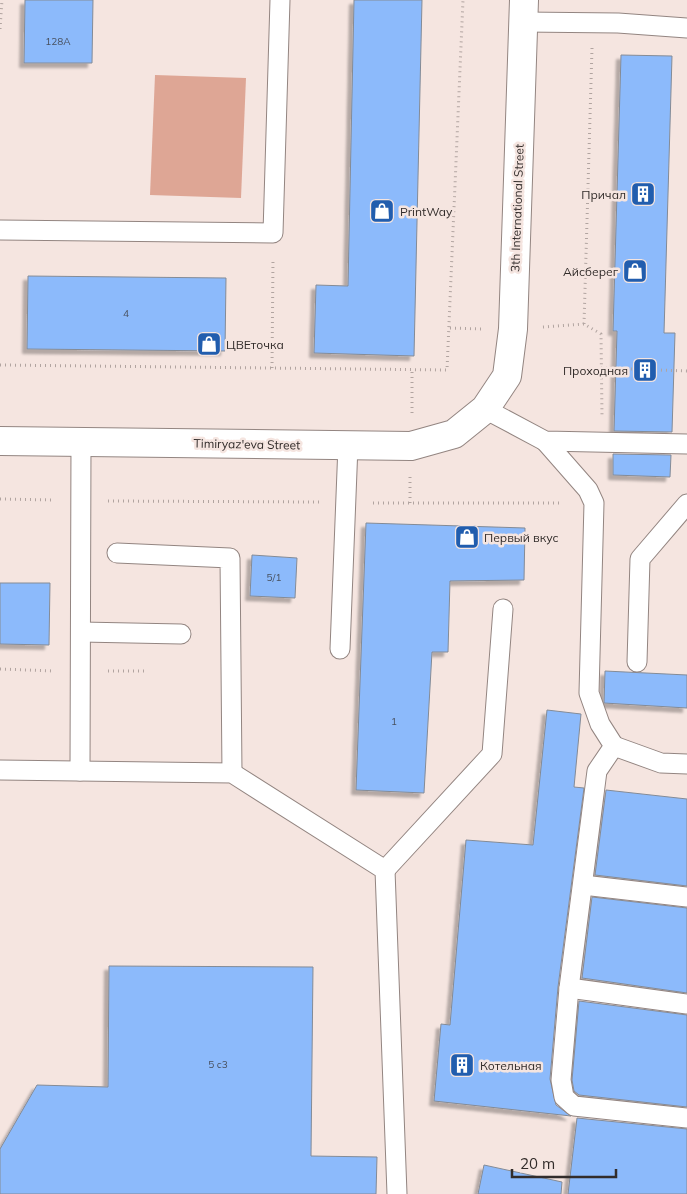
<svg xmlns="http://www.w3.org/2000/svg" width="687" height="1194" font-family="Mulish,sans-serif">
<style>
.green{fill:#dea695}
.building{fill:#8cbafb;stroke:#848b96;filter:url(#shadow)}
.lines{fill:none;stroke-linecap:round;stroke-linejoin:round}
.lane-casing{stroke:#938581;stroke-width:21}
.secondary-casing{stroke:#938581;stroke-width:30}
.path{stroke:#b1a4a0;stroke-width:3;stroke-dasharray:1 4;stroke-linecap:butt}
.lane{stroke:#fff;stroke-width:19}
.secondary{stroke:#fff;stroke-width:28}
.labels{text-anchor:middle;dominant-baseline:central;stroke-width:5;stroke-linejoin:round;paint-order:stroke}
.number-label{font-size:10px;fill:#48505e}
.poi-label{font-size:12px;fill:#322c2a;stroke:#f5e5e0;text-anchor:start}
.street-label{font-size:12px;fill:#322c2a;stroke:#f5e5e0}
</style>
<defs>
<filter id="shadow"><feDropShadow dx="-4.5" dy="4.5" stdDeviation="1" flood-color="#0004"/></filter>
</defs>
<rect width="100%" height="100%" fill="#f5e5e0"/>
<path class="green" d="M 155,75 L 246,78 L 241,198 L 150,195 Z"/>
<g class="building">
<path d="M 25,0 L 93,0 L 92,63 L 24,63 Z"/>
<path d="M 354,0 L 422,0 L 414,356 L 314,353 L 316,285 L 348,286 Z"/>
<path d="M 621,55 L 672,56 L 664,333 L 675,333 L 672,432 L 614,431 L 617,331 L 613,331 Z"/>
<path d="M 28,276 L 226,278 L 225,351 L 27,349 Z"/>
<path d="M 613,454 L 671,455 L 670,477 L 613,475 Z"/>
<path d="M 366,523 L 525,528 L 524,580 L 450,581 L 448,652 L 432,652 L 424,793 L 356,790 Z"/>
<path d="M 252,555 L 297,558 L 295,598 L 250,596 Z"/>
<path d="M 0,583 L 50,583 L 49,645 L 0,644 Z"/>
<path d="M 605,671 L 687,675 L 687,708 L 604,703 Z"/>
<path d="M 547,710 L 581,714 L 574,787 L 584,788 L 558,987 L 550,1079 L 556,1105 L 571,1116 L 434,1101 L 441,1024 L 450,1025 L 466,840 L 533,845 Z"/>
<path d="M 606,790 L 687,799 L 687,886 L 595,875 Z"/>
<path d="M 592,897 L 687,908 L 687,993 L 582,978 Z"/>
<path d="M 109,966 L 313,967 L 311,1156 L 377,1157 L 376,1194 L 0,1194 L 0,1149 L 37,1085 L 108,1087 Z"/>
<path d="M 579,1001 L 687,1015 L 687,1107 L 579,1095 L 574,1091 L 572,1080 Z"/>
<path d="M 577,1118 L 687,1129 L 687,1194 L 568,1194 Z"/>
<path d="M 484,1165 L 562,1182 L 561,1194 L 478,1194 Z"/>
</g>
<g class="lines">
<defs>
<g id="lane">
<path d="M 523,22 L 618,23 L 687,28"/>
<path d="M 0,230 L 273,233 L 280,0"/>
<path d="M 485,409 L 545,441 L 687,444"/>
<path d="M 545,441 L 588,490 L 594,503 L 589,693 L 600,724 L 614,746 L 597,771 L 569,988 L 561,1080 L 564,1097 L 574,1106 L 687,1118"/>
<path d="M 117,553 L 230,558 L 232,773"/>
<path d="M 81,632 L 181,634"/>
<path d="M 340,649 L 348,445"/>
<path d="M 637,662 L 640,559 L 687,504"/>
<path d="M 614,746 L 661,763 L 687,764"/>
<path d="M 0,770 L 232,773 L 385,870 L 397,1194"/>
<path d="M 80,771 L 81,442"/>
<path d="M 385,870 L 492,754 L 503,609"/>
<path d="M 583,885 L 687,897"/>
<path d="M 569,988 L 687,1004"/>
</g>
<path id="secondary" d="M 0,441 L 411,446 L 454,434 L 485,409 L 507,376 L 513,329 L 524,0"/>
</defs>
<use href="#lane" class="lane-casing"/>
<use href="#secondary" class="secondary-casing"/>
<g class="path">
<path d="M 0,29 L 2,0"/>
<path d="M 592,48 L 584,324 L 601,334 L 602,415"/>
<path d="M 543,327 L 584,324"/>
<path d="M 450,328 L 482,329"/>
<path d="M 0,365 L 447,370 L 463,0"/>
<path d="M 272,368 L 273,259"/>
<path d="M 601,368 L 687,371"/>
<path d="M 412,413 L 412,370"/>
<path d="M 0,499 L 54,500"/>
<path d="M 108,501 L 319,502"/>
<path d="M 373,503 L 562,503"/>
<path d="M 410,503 L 410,476"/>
<path d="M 0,669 L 54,671"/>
<path d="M 108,671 L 148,671"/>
</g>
<use href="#lane" class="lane"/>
<use href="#secondary" class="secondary"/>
</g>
<defs>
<symbol id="building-square" viewBox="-11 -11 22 22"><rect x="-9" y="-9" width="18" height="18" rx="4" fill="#215dae" stroke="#f5e5e0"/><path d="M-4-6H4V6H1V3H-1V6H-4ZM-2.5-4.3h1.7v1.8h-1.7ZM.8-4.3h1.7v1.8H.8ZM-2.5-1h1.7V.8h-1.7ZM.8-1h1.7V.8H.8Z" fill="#fff"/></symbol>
<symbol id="shop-square" viewBox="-11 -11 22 22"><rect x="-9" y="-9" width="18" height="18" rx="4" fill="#215dae" stroke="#f5e5e0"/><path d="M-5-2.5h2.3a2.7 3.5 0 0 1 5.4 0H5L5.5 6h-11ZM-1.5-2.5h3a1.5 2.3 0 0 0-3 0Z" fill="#fff"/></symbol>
</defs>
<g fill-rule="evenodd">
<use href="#building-square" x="629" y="180" width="28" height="28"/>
<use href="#shop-square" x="368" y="197" width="28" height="28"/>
<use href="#shop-square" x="621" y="257" width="28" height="28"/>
<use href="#shop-square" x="195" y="330" width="28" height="28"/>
<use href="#building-square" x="631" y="356" width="28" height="28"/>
<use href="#shop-square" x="453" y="523" width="28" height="28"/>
<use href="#building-square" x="448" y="1051" width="28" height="28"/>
</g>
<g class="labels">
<g class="number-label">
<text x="58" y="41">128А</text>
<text x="126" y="313">4</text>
<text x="274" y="577">5/1</text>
<text x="394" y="721">1</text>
<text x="218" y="1064">5 с3</text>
</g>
<g class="poi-label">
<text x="626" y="194" text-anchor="end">Причал</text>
<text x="400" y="211">PrintWay</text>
<text x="618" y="271" text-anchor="end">Айсберег</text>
<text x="226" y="344">ЦВЕточка</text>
<text x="628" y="370" text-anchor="end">Проходная</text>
<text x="484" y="537">Первый вкус</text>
<text x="480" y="1065">Котельная</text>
</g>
<g class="street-label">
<text transform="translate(517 208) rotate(-88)">3th International Street</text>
<text transform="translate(247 444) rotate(1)">Timiryaz'eva Street</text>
</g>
</g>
<path d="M512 1169v8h104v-8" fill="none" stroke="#322c2a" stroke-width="2.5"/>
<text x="520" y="1169" font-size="15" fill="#322c2a" stroke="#f5e5e0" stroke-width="4" paint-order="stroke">20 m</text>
</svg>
